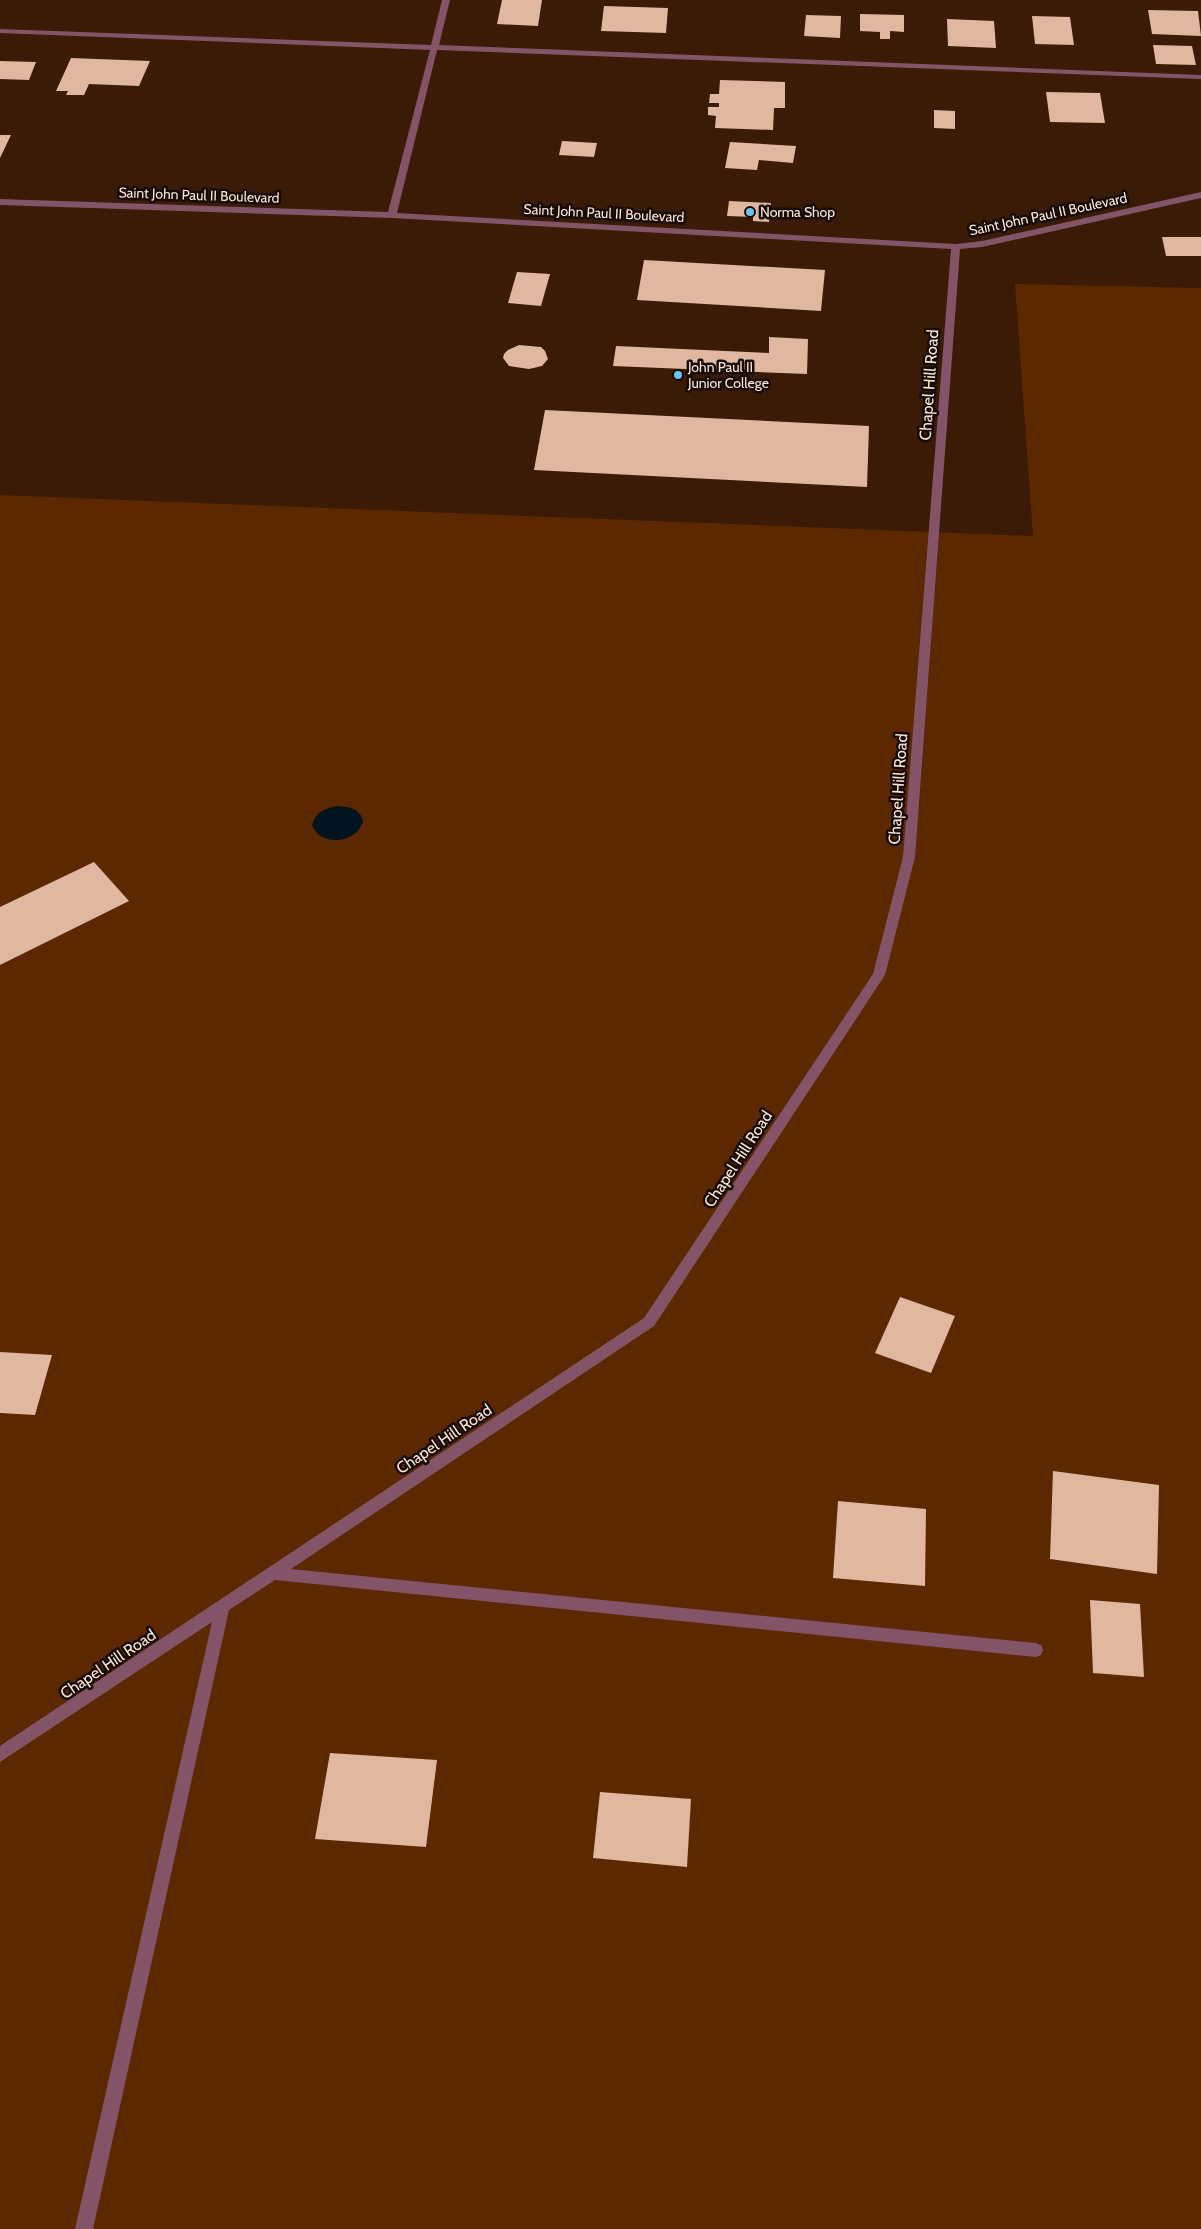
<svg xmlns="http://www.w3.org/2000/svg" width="1201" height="2229" font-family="Cabin,sans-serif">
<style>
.green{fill:#5b2800}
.water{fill:#01141f}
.building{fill:#e0b79f}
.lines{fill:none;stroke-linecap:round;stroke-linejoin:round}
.street{fill:#835468;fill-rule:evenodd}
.poi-dot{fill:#6ac3f1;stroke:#170a03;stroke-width:2}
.labels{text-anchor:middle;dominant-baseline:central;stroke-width:5;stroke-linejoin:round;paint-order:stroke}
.far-street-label{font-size:14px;fill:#fae5d8;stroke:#170a03}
.far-poi-label{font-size:14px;fill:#fae5d8;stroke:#170a03;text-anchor:start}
.street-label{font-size:16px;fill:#fae5d8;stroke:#170a03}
</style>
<rect width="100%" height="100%" fill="#3a1b06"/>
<path class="green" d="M 1015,284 L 1201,288 L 1201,2229 L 0,2229 L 0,495 L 1033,536 Z"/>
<path class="water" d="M 338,806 C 350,807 361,809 363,822 C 356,843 321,848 312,825 C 316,812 325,808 338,806 Z"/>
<g class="building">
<path d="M 502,0 L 542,0 L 538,26 L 497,24 Z"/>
<path d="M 604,6 L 668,8 L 666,33 L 601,31 Z"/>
<path d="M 1148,10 L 1198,11 L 1201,36 L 1152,34 Z"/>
<path d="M 860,14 L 904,15 L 904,32 L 890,31 L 890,39 L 880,39 L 880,32 L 860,31 Z"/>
<path d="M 806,15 L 841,16 L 840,38 L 804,36 Z"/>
<path d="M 1032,16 L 1070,17 L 1074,45 L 1035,44 Z"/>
<path d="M 947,19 L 994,21 L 996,48 L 948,46 Z"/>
<path d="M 1153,45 L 1192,46 L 1196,65 L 1156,64 Z"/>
<path d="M 71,58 L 150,61 L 139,86 L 89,84 L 84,95 L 66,95 L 68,91 L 56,91 Z"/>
<path d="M 0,61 L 36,62 L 29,80 L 0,79 Z"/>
<path d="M 720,80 L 785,82 L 785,108 L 774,108 L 773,130 L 715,128 L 716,116 L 708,115 L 708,107 L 719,107 L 719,103 L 709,103 L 710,94 L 719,94 Z"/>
<path d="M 1046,92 L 1100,93 L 1105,123 L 1050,122 Z"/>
<path d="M 934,110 L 955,111 L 955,129 L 934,128 Z"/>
<path d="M 0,135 L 11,135 L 0,158 Z"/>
<path d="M 562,141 L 597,143 L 594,157 L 559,155 Z"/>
<path d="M 730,142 L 796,146 L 793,163 L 759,160 L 757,170 L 725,168 Z"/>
<path d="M 729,201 L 771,203 L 769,222 L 753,221 L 753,217 L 727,216 Z"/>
<path d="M 1162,237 L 1201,237 L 1201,256 L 1166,256 Z"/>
<path d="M 644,260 L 825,270 L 821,311 L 637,300 Z"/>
<path d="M 517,272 L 550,274 L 541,306 L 508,303 Z"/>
<path d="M 769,337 L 808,339 L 807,374 L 613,366 L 616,346 L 769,353 Z"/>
<path d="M 519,345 L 541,347 L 545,351 L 548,359 L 542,366 L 529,369 L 509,366 L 503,358 L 504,354 L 508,350 Z"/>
<path d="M 545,410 L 869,426 L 867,487 L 534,470 Z"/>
<path d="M 94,862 L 129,901 L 0,965 L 0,907 Z"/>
<path d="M 900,1297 L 955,1316 L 931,1373 L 875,1353 Z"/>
<path d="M 0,1352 L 52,1355 L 35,1415 L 0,1413 Z"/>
<path d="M 1053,1471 L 1159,1485 L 1157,1574 L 1050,1559 Z"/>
<path d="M 838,1501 L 926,1509 L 925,1586 L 833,1578 Z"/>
<path d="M 1090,1600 L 1140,1604 L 1144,1677 L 1093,1673 Z"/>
<path d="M 330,1753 L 437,1760 L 426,1847 L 315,1839 Z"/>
<path d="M 600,1792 L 691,1799 L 687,1867 L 593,1858 Z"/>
</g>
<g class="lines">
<path class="street" d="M 442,0 L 450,0 L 439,45 L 1201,75 L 1201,79 L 437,50 L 397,213 L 956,244 L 982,241 L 1201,192 L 1201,198 L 982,247 L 960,249 L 915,857 L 885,975 L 654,1326 L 291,1569 L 1036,1643 L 1041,1645 L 1043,1650 L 1041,1655 L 1036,1657 L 275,1580 L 229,1610 L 93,2229 L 75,2229 L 212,1622 L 0,1762 L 0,1746 L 644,1318 L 873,974 L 903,857 L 951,249 L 392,218 L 0,205 L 0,199 L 388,212 L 430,50 L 0,33 L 0,29 L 431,45 Z"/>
</g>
<g class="poi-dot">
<circle cx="750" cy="212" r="5"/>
<circle cx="678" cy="375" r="5"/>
</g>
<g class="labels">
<g class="far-street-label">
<text transform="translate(199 195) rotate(2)">Saint John Paul II Boulevard</text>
<text transform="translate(604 213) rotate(3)">Saint John Paul II Boulevard</text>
<text transform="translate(1048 214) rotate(-12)">Saint John Paul II Boulevard</text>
</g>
<g class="far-poi-label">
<text x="760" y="212">Norma Shop</text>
<text x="688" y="367">John Paul II<tspan x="688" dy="16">Junior College</tspan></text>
</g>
<g class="street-label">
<text transform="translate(929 385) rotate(-86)">Chapel Hill Road</text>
<text transform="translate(898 789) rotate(-86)">Chapel Hill Road</text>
<text transform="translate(738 1159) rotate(-57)">Chapel Hill Road</text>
<text transform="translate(444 1439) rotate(-34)">Chapel Hill Road</text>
<text transform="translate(108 1664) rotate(-34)">Chapel Hill Road</text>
</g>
</g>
</svg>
